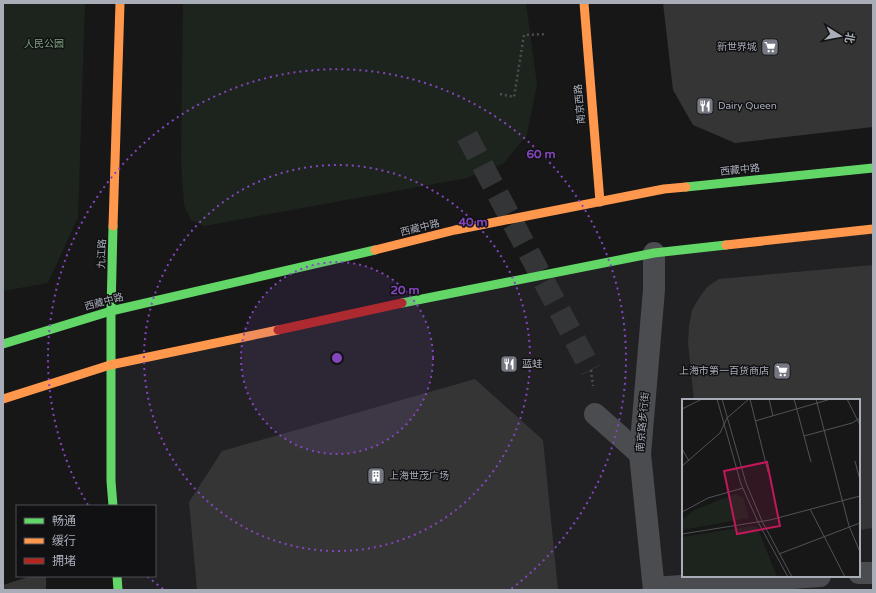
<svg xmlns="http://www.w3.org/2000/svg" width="876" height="593" font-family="'Varela Round','Noto Sans SC',sans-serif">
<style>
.built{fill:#212123;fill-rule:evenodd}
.green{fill:#1d241e}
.building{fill:#353536}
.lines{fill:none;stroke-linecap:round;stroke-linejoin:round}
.street-tunnel{stroke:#343537;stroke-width:22;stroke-dasharray:22 11;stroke-linecap:butt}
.path{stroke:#4d4e52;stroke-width:2.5;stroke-dasharray:2 3;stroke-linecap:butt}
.street{stroke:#4b4c50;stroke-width:22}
.fast{stroke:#63d668;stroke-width:9}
.slow{stroke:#ff974d;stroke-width:9}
.jam{stroke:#b3261e;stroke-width:9}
.ring{fill:none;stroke:#8446be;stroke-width:2;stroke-dasharray:2 4}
.labels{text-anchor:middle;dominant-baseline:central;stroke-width:3;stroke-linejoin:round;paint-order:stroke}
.park-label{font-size:10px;fill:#7fa381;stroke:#111113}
.poi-label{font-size:10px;fill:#a8adb8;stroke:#111113;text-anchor:start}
.street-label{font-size:10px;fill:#a8adb8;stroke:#111113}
.inset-road{fill:none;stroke:#515357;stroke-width:1}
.view{fill:#c2185b;fill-opacity:0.15;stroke:#c2185b;stroke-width:2}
.inset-edge{fill:none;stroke:#a8adb8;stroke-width:2}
.centre{fill:#8446be;stroke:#111113;stroke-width:2}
.ring-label{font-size:12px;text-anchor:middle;font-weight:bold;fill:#8446be;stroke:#111113;stroke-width:3;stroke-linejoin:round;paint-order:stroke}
</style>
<rect width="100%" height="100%" fill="#171717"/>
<path class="built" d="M 873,232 L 873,590 L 118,590 L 117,576 L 155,576 L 155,506 L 113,506 L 110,365 L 654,253 ZM 683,400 L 859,400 L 859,576 L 683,576 Z"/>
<g class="green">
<path d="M 3,3 L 85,3 L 78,217 L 48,283 L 3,291 Z"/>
<path d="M 183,3 L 526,3 L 537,84 L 527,135 L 504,163 L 467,178 L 204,226 L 191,220 L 184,205 L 181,161 Z"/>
</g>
<g class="building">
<path d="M 663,3 L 873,3 L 873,127 L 735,143 L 693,125 L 673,90 Z"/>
<path d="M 873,265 L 873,528 L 859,530 L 859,400 L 694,400 L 688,343 L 689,326 L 692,310 L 699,298 L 707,287 L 719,279 Z"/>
<path d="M 475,379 L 543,440 L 558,590 L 197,590 L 189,502 L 222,451 Z"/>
<path d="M 31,576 L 46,576 L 46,590 L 3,590 L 3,585 Z"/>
</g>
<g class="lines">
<path class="street-tunnel" d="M 467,136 L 591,370"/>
<g class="path">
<path d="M 500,94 L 514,97 L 524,35 L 547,34"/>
<path d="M 591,370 L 593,386"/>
</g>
<g class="street">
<path d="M 595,414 L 640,454"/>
<path d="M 859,573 L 873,573"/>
<path d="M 654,588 L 820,576"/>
<path d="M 654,590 L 640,454 L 654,290 L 654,253"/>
</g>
<g class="fast">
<path d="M 686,187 L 873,168"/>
<path d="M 402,303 L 654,253 L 726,245"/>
<path d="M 3,344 L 111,311 L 375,250"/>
<path d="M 113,506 L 111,481 L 111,311 L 113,226"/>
<path d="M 117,576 L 118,590"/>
</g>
<g class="slow">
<path d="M 584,3 L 600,202"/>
<path d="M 113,226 L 120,3"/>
<path d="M 726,245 L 873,229"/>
<path d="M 375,250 L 455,230 L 664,189 L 686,187"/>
<path d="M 3,399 L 110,365 L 278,330"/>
</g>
<path class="jam" d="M 278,330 L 402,303"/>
</g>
<circle cx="337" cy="358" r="96" fill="#8446be" fill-opacity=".12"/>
<g class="ring">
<circle cx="337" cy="358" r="96"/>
<circle cx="337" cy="358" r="193"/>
<path d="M163 589A289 289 0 0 1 147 576M88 505A289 289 0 1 1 511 589"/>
</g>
<defs>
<symbol id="supermarket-square" viewBox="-11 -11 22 22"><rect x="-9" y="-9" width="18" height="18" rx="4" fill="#757880" stroke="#111113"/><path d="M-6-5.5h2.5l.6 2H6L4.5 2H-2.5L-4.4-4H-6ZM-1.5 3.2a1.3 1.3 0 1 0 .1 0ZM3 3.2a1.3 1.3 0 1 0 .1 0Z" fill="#fff"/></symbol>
<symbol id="restaurant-square" viewBox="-11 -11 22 22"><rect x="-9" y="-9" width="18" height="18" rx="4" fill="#757880" stroke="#111113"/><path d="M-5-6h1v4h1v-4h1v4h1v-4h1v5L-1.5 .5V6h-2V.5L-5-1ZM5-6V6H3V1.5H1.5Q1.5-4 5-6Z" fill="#fff"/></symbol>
<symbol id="building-square" viewBox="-11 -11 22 22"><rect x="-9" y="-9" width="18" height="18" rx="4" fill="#757880" stroke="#111113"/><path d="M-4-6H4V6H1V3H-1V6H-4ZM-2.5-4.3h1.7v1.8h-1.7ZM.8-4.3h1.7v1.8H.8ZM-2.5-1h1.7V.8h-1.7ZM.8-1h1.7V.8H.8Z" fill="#fff"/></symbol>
</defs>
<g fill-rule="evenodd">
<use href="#supermarket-square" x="760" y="37" width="20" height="20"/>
<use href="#restaurant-square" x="695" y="96" width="20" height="20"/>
<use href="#restaurant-square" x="499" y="354" width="20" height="20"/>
<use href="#supermarket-square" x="772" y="361" width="20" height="20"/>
<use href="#building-square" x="366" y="466" width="20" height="20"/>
</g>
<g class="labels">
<g class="park-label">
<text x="44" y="44">人民公园</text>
</g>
<g class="poi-label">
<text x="757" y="47" text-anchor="end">新世界城</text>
<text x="718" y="106">Dairy Queen</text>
<text x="522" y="364">蓝蛙</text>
<text x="769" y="371" text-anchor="end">上海市第一百货商店</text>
<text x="389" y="476">上海世茂广场</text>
</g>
<g class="street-label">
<text transform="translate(580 104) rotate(-95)">南京西路</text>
<text transform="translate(740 170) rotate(-6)">西藏中路</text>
<text transform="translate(420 228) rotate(-14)">西藏中路</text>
<text transform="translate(102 254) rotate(-88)">九江路</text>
<text transform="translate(104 302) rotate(-15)">西藏中路</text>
<text transform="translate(643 422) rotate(-85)">南京路步行街</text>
</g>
</g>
<g transform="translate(682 399)">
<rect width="178" height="178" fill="#171717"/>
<path d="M 53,95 L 61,99 L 67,119 L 0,131 L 0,121 L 12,111 ZM 69,127 L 75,128 L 95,178 L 0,178 L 0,138 Z" fill="#1d241e"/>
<path class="inset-road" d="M 35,0 L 59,85 L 76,123 L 106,178M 40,0 L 64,84 L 80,122 L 110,178M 68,0 L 86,73M 87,0 L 91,17M 112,0 L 129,63M 134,0 L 167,127 L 178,153M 165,0 L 178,26M 0,10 L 20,0M 73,22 L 149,0M 122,37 L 170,24 L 178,19M 0,50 L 7,62M 173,62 L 178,81M 0,67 L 38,34 L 45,19 L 67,0M 128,110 L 163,178M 0,113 L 26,99 L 61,89M 0,135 L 88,121 L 178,97M 97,155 L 178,124"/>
<path class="view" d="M 85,63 L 98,127 L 55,135 L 42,72 Z"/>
<rect width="178" height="178" class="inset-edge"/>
</g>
<circle cx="337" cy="358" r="6" class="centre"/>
<g class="ring-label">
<text x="541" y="158">60 m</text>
<text x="473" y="226">40 m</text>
<text x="405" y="294">20 m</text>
</g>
<rect width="876" height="593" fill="none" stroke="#a8adb8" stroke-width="8"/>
<rect x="16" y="505" width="140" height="72" fill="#111113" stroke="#4d4f55"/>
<rect x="24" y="518" width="20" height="6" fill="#63d668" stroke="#4d4f55"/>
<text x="52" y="525" font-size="12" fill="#a8adb8">畅通</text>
<rect x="24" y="538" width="20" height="6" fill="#ff974d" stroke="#4d4f55"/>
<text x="52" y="545" font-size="12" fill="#a8adb8">缓行</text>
<rect x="24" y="558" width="20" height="6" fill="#b3261e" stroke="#4d4f55"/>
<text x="52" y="565" font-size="12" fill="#a8adb8">拥堵</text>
<g transform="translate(840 36) rotate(101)" stroke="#111113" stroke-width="3" paint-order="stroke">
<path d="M0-3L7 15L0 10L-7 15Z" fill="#a8adb8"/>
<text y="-6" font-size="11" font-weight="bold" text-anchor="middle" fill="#a8adb8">北</text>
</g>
</svg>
